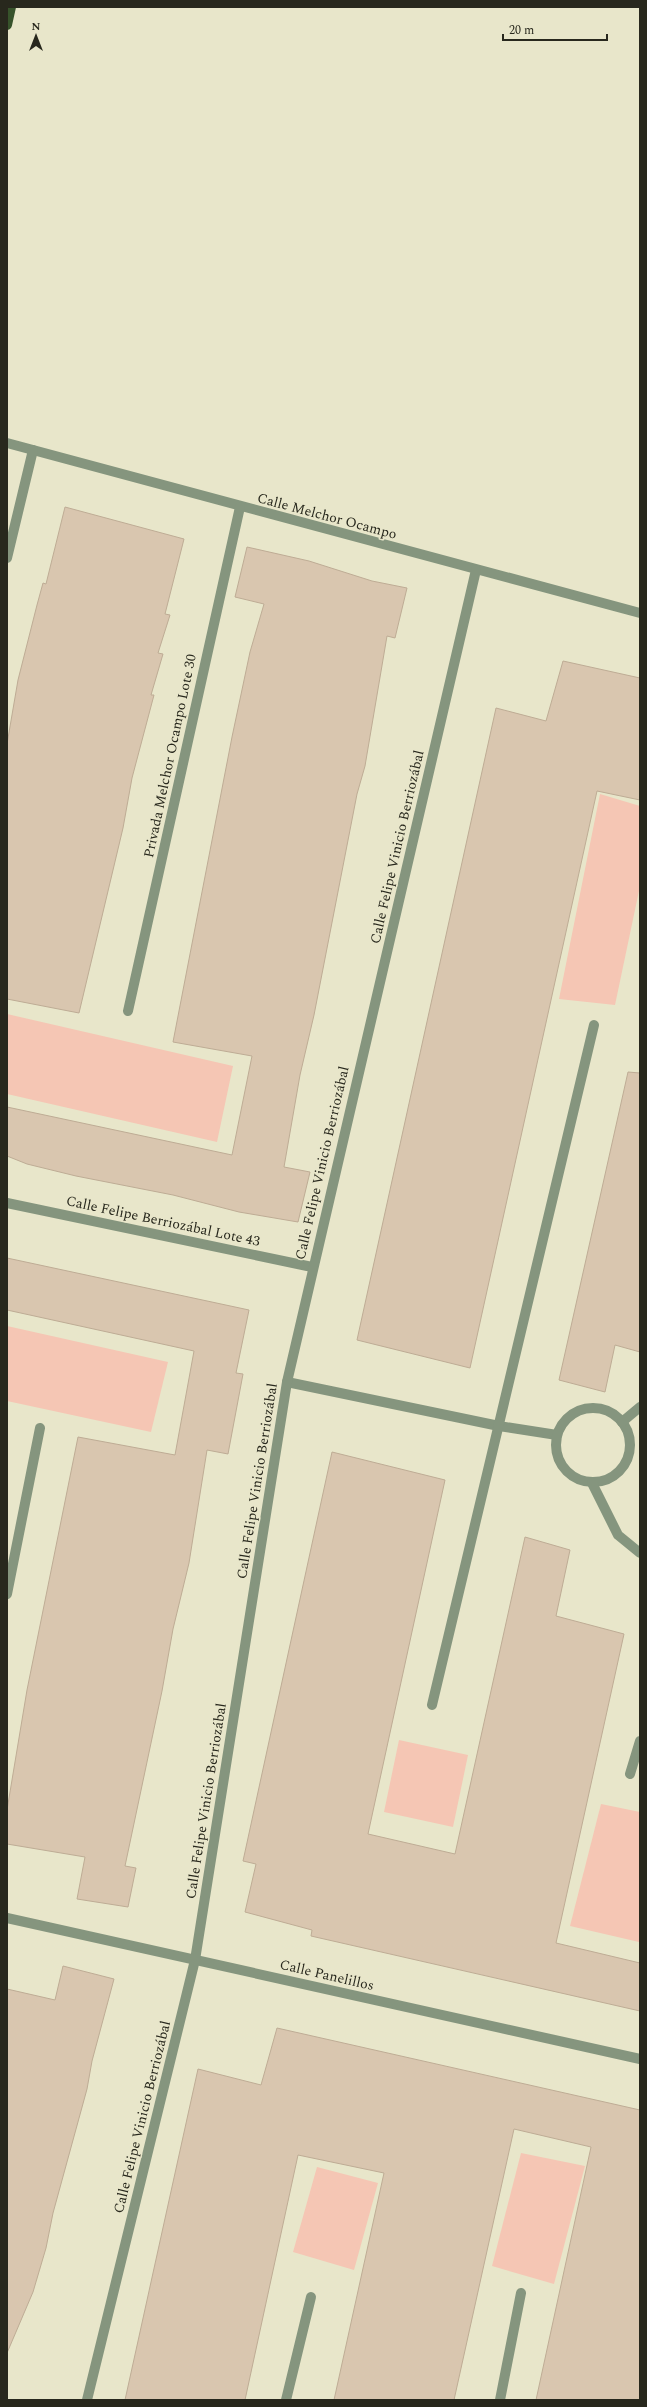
<svg xmlns="http://www.w3.org/2000/svg" width="647" height="2407" font-family="Spectral,serif">
<style>
.green{fill:#f5c6b4}
.building{fill:#d9c6af;stroke:#beac95}
.lines{fill:none;stroke-linecap:round;stroke-linejoin:round}
.minor{stroke:#85957e;stroke-width:10}
.major{stroke:#37532b;stroke-width:10}
.labels{text-anchor:middle;dominant-baseline:central;stroke-width:3;stroke-linejoin:round;paint-order:stroke}
.street-label{font-size:14px;fill:#28281d;stroke:#e8e6ca}
</style>
<rect width="100%" height="100%" fill="#e8e6ca"/>
<g class="green">
<path d="M 600,794 L 640,806 L 640,886 L 615,1005 L 559,999 Z"/>
<path d="M 7,1014 L 233,1066 L 217,1142 L 7,1094 Z"/>
<path d="M 7,1326 L 168,1362 L 151,1432 L 7,1401 Z"/>
<path d="M 399,1740 L 468,1755 L 453,1827 L 384,1812 Z"/>
<path d="M 601,1804 L 640,1812 L 639,1942 L 570,1926 Z"/>
<path d="M 521,2153 L 585,2166 L 554,2284 L 492,2266 Z"/>
<path d="M 317,2167 L 378,2183 L 354,2270 L 293,2252 Z"/>
</g>
<g class="building">
<path d="M 65,507 L 184,539 L 165,614 L 170,615 L 158,653 L 163,654 L 151,695 L 154,695 L 132,778 L 123,828 L 79,1013 L 7,999 L 7,744 L 18,680 L 37,605 L 43,583 L 46,584 Z"/>
<path d="M 247,547 L 309,561 L 372,581 L 407,588 L 395,638 L 387,636 L 365,766 L 357,794 L 314,1015 L 300,1075 L 284,1167 L 310,1172 L 298,1222 L 239,1212 L 173,1195 L 76,1176 L 27,1164 L 7,1156 L 7,1107 L 232,1155 L 252,1056 L 173,1042 L 232,737 L 250,652 L 264,604 L 235,597 Z"/>
<path d="M 563,661 L 640,678 L 640,800 L 597,791 L 470,1368 L 357,1340 L 496,708 L 546,721 Z"/>
<path d="M 628,1072 L 640,1073 L 640,1352 L 615,1345 L 605,1392 L 559,1380 Z"/>
<path d="M 7,1258 L 249,1310 L 236,1373 L 243,1374 L 228,1454 L 207,1450 L 189,1563 L 173,1629 L 162,1691 L 125,1866 L 136,1868 L 128,1907 L 77,1899 L 85,1857 L 7,1844 L 7,1810 L 27,1690 L 78,1437 L 175,1455 L 194,1351 L 7,1310 Z"/>
<path d="M 332,1452 L 445,1480 L 368,1834 L 455,1854 L 525,1537 L 570,1550 L 556,1616 L 624,1634 L 556,1943 L 640,1963 L 640,2011 L 311,1936 L 312,1930 L 245,1912 L 256,1864 L 243,1861 Z"/>
<path d="M 63,1966 L 114,1979 L 92,2061 L 87,2089 L 53,2213 L 46,2248 L 33,2292 L 7,2353 L 7,1989 L 55,2000 Z"/>
<path d="M 277,2028 L 640,2110 L 640,2400 L 536,2400 L 591,2147 L 514,2129 L 454,2400 L 334,2400 L 384,2173 L 298,2155 L 245,2400 L 125,2400 L 198,2069 L 261,2085 Z"/>
</g>
<g class="lines">
<g class="minor">
<path d="M 7,443 L 640,613"/>
<path d="M 7,558 L 33,450"/>
<path d="M 128,1011 L 240,507"/>
<path d="M 7,1203 L 312,1267"/>
<path d="M 287,1382 L 499,1426 L 557,1435"/>
<circle cx="593" cy="1445" r="37"/>
<path d="M 622,1422 L 640,1407"/>
<path d="M 592,1483 L 618,1535 L 640,1553"/>
<path d="M 7,1594 L 40,1428"/>
<path d="M 432,1705 L 594,1025"/>
<path d="M 630,1774 L 640,1741"/>
<path d="M 7,1918 L 640,2059"/>
<path d="M 87,2400 L 195,1960 L 287,1382 L 476,570"/>
<path d="M 286,2400 L 311,2297"/>
<path d="M 500,2400 L 521,2293"/>
</g>
<path class="major" d="M 7,25 L 11,7"/>
</g>
<g class="labels">
<g class="street-label">
<text transform="translate(327 516) rotate(15)">Calle Melchor Ocampo</text>
<text transform="translate(170 756) rotate(-78)">Privada Melchor Ocampo Lote 30</text>
<text transform="translate(397 847) rotate(-77)">Calle Felipe Vinicio Berriozábal</text>
<text transform="translate(322 1163) rotate(-77)">Calle Felipe Vinicio Berriozábal</text>
<text transform="translate(163 1221) rotate(12)">Calle Felipe Berriozábal Lote 43</text>
<text transform="translate(257 1481) rotate(-81)">Calle Felipe Vinicio Berriozábal</text>
<text transform="translate(206 1801) rotate(-81)">Calle Felipe Vinicio Berriozábal</text>
<text transform="translate(327 1975) rotate(13)">Calle Panelillos</text>
<text transform="translate(142 2117) rotate(-76)">Calle Felipe Vinicio Berriozábal</text>
</g>
</g>
<rect width="647" height="2407" fill="none" stroke="#28281d" stroke-width="16"/>
<g transform="translate(36 36)" stroke="#e8e6ca" stroke-width="3" paint-order="stroke">
<path d="M0-3L7 15L0 10L-7 15Z" fill="#28281d"/>
<text y="-6" font-size="11" font-weight="bold" text-anchor="middle" fill="#28281d">N</text>
</g>
<path d="M503 34v6h104v-6" fill="none" stroke="#28281d" stroke-width="2"/>
<text x="509" y="34" font-size="12" fill="#28281d" stroke="#e8e6ca" stroke-width="3" paint-order="stroke">20 m</text>
</svg>
